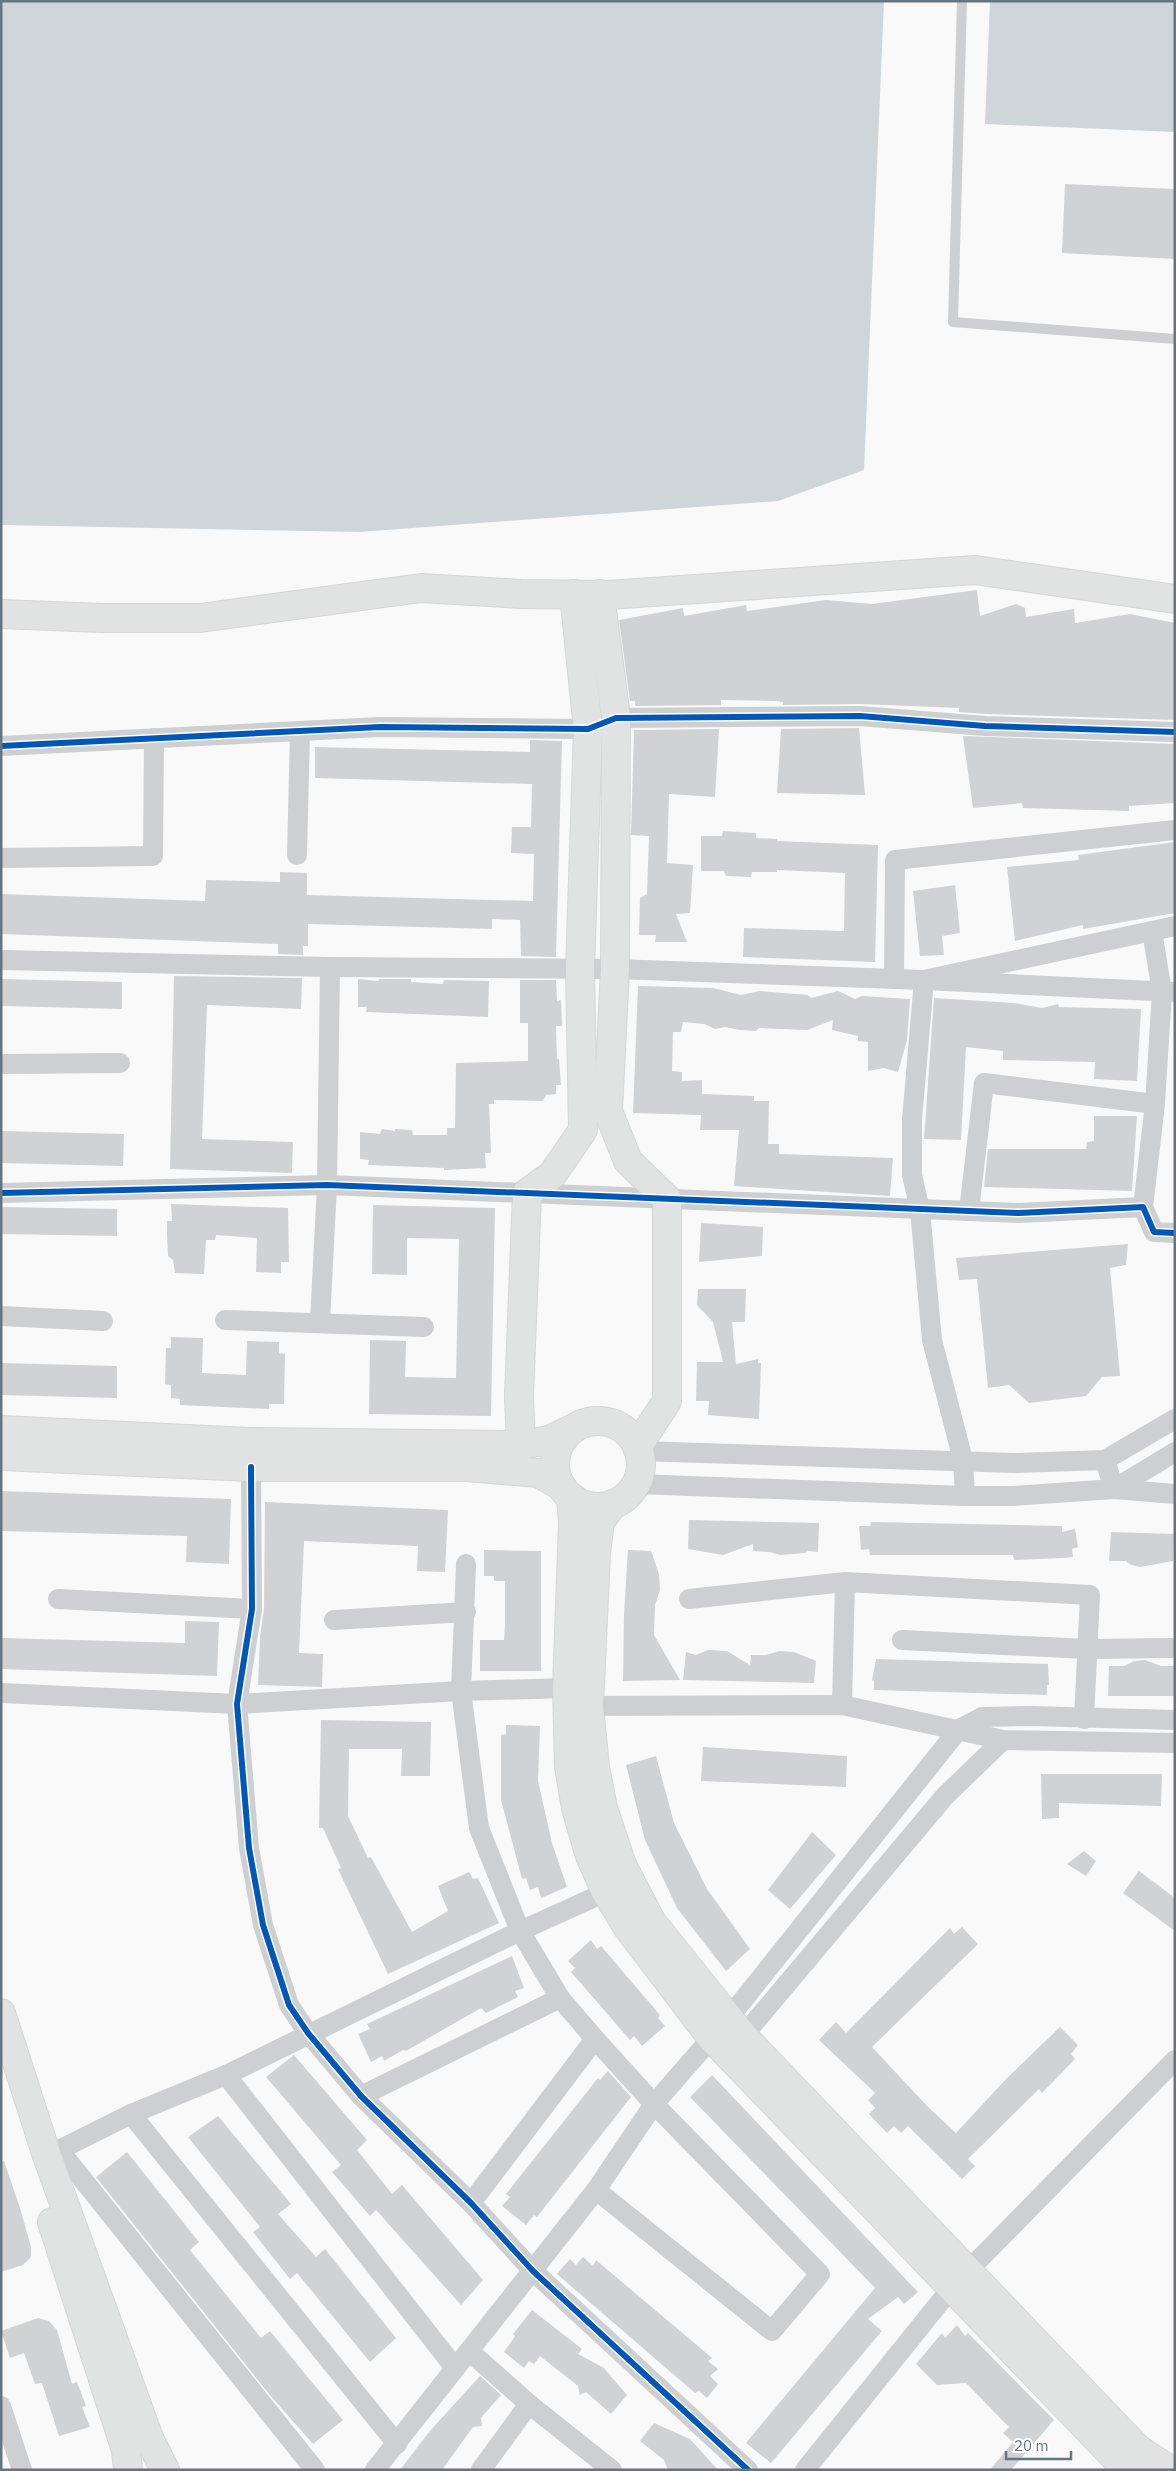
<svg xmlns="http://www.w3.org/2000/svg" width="1176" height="2471" font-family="'IBM Plex Sans',sans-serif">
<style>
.water{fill:#ced6d9}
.building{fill:#d0d2d3}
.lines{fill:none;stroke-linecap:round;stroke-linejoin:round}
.secondary-casing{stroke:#d5d6d7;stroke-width:30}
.lane{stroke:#cecfd0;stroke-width:10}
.street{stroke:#cecfd0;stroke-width:20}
.secondary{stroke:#e1e2e2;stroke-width:28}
.cycleway-casing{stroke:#fff;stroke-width:9}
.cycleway{stroke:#0057b8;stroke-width:6}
</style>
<rect width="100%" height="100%" fill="#f9f9f9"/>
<g class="water">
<path d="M 1,1 L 884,1 L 864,470 L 778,501 L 359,532 L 1,525 Z"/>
<path d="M 990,1 L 1175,1 L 1175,132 L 985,124 Z"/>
</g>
<g class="building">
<path d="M 1065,184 L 1175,189 L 1175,259 L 1062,253 Z"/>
<path d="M 977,590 L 980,616 L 1016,604 L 1025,608 L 1026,617 L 1074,609 L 1075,623 L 1130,614 L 1175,623 L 1175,720 L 986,714 L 959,712 L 959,708 L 860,704 L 783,705 L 783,702 L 777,701 L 721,700 L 721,705 L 635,706 L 635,701 L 630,701 L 619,620 L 683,608 L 684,616 L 746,605 L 747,611 L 826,600 L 872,604 Z"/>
<path d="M 859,728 L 865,795 L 777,793 L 781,729 Z"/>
<path d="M 719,729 L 715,797 L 669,794 L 667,863 L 693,865 L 690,913 L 676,914 L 687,942 L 655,942 L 656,935 L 639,935 L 640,898 L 647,894 L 649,836 L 631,835 L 634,730 Z"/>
<path d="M 963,736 L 1175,744 L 1175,803 L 1129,806 L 1129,811 L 1023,808 L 1022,803 L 973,808 Z"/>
<path d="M 530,740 L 562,741 L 556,957 L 521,956 L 520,920 L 492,919 L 492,929 L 308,924 L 308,946 L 303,946 L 303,955 L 278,954 L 278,944 L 1,934 L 1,894 L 205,901 L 206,880 L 280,882 L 280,872 L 307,873 L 307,895 L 533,901 L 534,854 L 511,853 L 512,827 L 531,827 L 532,784 L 315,778 L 315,747 L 530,752 Z"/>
<path d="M 723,831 L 756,833 L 756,838 L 777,839 L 777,841 L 878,845 L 875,962 L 743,957 L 744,928 L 844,931 L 845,873 L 777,870 L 777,872 L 752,872 L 751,877 L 726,876 L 724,871 L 701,871 L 701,836 L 722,836 Z"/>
<path d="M 1175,842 L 1175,913 L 1083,929 L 1083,925 L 1015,941 L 1007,867 L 1079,860 L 1078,855 Z"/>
<path d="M 955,885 L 960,933 L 942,936 L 944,955 L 920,956 L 913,891 Z"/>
<path d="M 174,976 L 302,978 L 301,1009 L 207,1005 L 202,1139 L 293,1142 L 292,1173 L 170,1169 Z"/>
<path d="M 1,979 L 122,982 L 122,1009 L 1,1006 Z"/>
<path d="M 358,979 L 378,981 L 379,979 L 411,979 L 411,982 L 443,984 L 444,980 L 489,981 L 488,1017 L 366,1012 L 367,1007 L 358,1007 Z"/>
<path d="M 520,980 L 556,980 L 557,1001 L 561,1000 L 562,1026 L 556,1026 L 557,1059 L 559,1059 L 561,1085 L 556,1085 L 556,1094 L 546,1095 L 543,1101 L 494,1100 L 494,1104 L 489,1104 L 491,1153 L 485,1153 L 486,1168 L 444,1170 L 444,1168 L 368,1165 L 369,1160 L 360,1159 L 360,1132 L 380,1134 L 382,1129 L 395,1131 L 395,1129 L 412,1130 L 413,1135 L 447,1135 L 447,1128 L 455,1128 L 456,1063 L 528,1061 L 528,1023 L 520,1023 Z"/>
<path d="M 638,986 L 713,988 L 741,995 L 759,991 L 808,995 L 811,998 L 838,991 L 855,999 L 862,996 L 910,999 L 907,1040 L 898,1072 L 884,1068 L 868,1071 L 868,1042 L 858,1041 L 858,1036 L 832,1030 L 833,1020 L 807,1030 L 759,1028 L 756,1031 L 740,1030 L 725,1027 L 715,1029 L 704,1024 L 683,1022 L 681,1032 L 673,1032 L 672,1071 L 682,1072 L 682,1081 L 702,1080 L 702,1094 L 754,1096 L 754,1101 L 769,1101 L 768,1144 L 779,1144 L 779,1154 L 893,1158 L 890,1196 L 734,1186 L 739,1130 L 700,1130 L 701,1115 L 633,1113 Z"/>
<path d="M 934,998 L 1014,1003 L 1042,1008 L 1058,1004 L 1059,1007 L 1141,1009 L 1137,1081 L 1094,1079 L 1095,1062 L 1003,1060 L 1003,1051 L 966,1047 L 961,1140 L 924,1139 Z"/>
<path d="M 1094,1116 L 1137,1116 L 1132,1191 L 984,1187 L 988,1149 L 1086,1149 L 1087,1142 L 1094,1141 Z"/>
<path d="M 1,1131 L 124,1134 L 123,1166 L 1,1163 Z"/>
<path d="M 171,1204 L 288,1208 L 289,1262 L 281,1262 L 281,1273 L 256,1272 L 257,1238 L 216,1235 L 215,1240 L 206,1240 L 204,1274 L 175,1273 L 173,1260 L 168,1256 L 167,1235 L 167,1221 L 172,1221 Z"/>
<path d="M 373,1205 L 495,1208 L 491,1416 L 369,1414 L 370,1340 L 406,1341 L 405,1377 L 456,1378 L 459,1239 L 407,1238 L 407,1275 L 372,1274 Z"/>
<path d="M 1,1207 L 117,1209 L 117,1236 L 1,1234 Z"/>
<path d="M 701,1223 L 763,1227 L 762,1256 L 699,1262 Z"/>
<path d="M 1128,1244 L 1126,1265 L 1110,1268 L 1120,1376 L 1102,1377 L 1086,1396 L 1029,1403 L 1009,1385 L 988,1388 L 977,1279 L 959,1280 L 956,1258 Z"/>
<path d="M 698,1289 L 746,1289 L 745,1322 L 732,1322 L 736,1364 L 758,1359 L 758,1363 L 761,1363 L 759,1419 L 708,1415 L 709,1401 L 696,1401 L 697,1362 L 723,1362 L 713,1322 L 697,1305 Z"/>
<path d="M 171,1337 L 203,1338 L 202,1373 L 246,1375 L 247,1341 L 279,1342 L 279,1353 L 285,1354 L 284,1404 L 269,1404 L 269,1409 L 180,1405 L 180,1399 L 171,1398 L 171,1385 L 165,1384 L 166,1348 L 171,1348 Z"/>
<path d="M 1,1363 L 117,1366 L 117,1398 L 1,1395 Z"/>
<path d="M 1,1491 L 231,1499 L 229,1564 L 186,1562 L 187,1536 L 1,1531 Z"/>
<path d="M 265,1502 L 448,1510 L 445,1572 L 417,1571 L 418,1546 L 304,1541 L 299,1653 L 323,1654 L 322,1687 L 258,1685 L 260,1637 L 264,1609 Z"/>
<path d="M 689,1520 L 819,1523 L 818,1552 L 808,1551 L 805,1553 L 780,1555 L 770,1552 L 753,1551 L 753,1544 L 723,1555 L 688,1549 Z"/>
<path d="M 871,1522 L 1062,1526 L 1062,1532 L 1075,1529 L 1078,1547 L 1072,1549 L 1073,1557 L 1062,1558 L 1014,1560 L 1013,1555 L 870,1555 L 869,1549 L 861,1550 L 859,1526 L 870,1526 Z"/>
<path d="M 1111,1532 L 1174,1534 L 1173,1561 L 1140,1567 L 1131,1565 L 1126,1561 L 1109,1561 Z"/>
<path d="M 484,1550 L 541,1551 L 541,1671 L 480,1671 L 480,1640 L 504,1640 L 505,1626 L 505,1581 L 494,1581 L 494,1576 L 484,1576 Z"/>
<path d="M 628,1550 L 651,1551 L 659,1574 L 660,1590 L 655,1605 L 654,1635 L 680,1680 L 623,1681 L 624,1614 Z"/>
<path d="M 185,1621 L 219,1622 L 217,1676 L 1,1669 L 1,1638 L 185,1643 Z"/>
<path d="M 708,1650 L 727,1651 L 750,1665 L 751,1655 L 766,1655 L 779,1651 L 794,1652 L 816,1661 L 814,1683 L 683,1680 L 686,1652 L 696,1655 Z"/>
<path d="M 876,1659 L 1048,1664 L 1049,1685 L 1047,1685 L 1047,1695 L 874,1690 L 874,1681 L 872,1680 Z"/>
<path d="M 1145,1660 L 1161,1666 L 1175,1666 L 1175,1696 L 1108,1696 L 1109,1666 L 1124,1666 L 1134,1661 Z"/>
<path d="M 321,1720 L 431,1722 L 430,1776 L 401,1776 L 402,1749 L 349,1749 L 348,1816 L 368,1858 L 371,1857 L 412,1932 L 448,1911 L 438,1886 L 469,1872 L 473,1879 L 478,1878 L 499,1923 L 388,1974 L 338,1869 L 341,1868 L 323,1828 L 319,1828 Z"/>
<path d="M 506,1725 L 540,1726 L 538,1781 L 552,1843 L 567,1887 L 541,1898 L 538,1887 L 530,1890 L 526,1878 L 522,1879 L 501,1800 L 501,1735 L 506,1734 Z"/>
<path d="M 703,1747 L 847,1756 L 846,1787 L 701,1781 Z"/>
<path d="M 656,1756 L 674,1823 L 707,1889 L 750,1949 L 726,1971 L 677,1908 L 645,1840 L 626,1765 Z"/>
<path d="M 1041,1774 L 1162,1774 L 1161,1806 L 1059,1803 L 1059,1818 L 1042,1819 Z"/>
<path d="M 812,1832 L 836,1855 L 790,1909 L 768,1890 Z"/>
<path d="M 1084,1851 L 1096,1861 L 1086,1876 L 1067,1864 Z"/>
<path d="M 1139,1871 L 1175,1898 L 1175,1931 L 1123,1893 Z"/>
<path d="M 962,1927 L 978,1944 L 872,2047 L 928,2107 L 956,2133 L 1007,2078 L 1060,2027 L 1078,2045 L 1071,2054 L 1075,2059 L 1042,2093 L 1039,2089 L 968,2159 L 975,2166 L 962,2179 L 908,2126 L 901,2133 L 894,2126 L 887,2133 L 869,2114 L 875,2108 L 868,2100 L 875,2093 L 819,2040 L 836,2022 L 846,2033 L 950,1928 L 954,1934 Z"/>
<path d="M 591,1940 L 597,1949 L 601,1946 L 660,2015 L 658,2018 L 665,2026 L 642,2046 L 634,2036 L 630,2040 L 571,1972 L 575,1968 L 568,1961 Z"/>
<path d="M 512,1956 L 524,1988 L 515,1991 L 518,1997 L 486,2013 L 481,2008 L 406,2051 L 403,2050 L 384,2061 L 382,2056 L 371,2062 L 358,2034 L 370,2029 L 367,2024 Z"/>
<path d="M 294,2055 L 367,2140 L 357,2150 L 392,2194 L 402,2185 L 483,2280 L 461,2305 L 376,2210 L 370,2216 L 332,2172 L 341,2165 L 266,2077 Z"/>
<path d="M 608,2071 L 631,2097 L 537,2217 L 534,2215 L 526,2225 L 502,2206 L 510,2197 L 506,2194 L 598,2078 L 600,2080 Z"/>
<path d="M 712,2075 L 918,2292 L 904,2304 L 898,2297 L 868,2319 L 882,2331 L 771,2463 L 746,2443 L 875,2288 L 690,2097 Z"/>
<path d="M 218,2116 L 291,2204 L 278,2214 L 316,2257 L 325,2249 L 396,2338 L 370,2362 L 297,2273 L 290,2279 L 253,2232 L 260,2227 L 188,2137 Z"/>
<path d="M 127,2152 L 199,2242 L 190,2250 L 261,2338 L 270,2331 L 343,2420 L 313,2444 L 269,2394 L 96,2177 Z"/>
<path d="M 4,2161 L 20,2208 L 31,2247 L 31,2257 L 23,2265 L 1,2272 L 1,2162 Z"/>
<path d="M 583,2257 L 593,2266 L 596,2260 L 712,2358 L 708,2361 L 718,2369 L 710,2376 L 718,2384 L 707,2398 L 699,2391 L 695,2393 L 557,2274 L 570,2259 L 576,2265 Z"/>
<path d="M 532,2310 L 582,2349 L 578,2354 L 604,2368 L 627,2395 L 611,2414 L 586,2392 L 580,2395 L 578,2386 L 540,2356 L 534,2364 L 529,2361 L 524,2368 L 504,2352 L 515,2336 L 513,2334 Z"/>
<path d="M 38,2318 L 49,2321 L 57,2330 L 72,2384 L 77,2382 L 86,2406 L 82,2407 L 90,2427 L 59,2436 L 42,2383 L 35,2384 L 24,2353 L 10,2358 L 1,2331 Z"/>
<path d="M 957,2325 L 965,2336 L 968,2333 L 1054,2420 L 1011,2470 L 990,2470 L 1013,2442 L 1003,2433 L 1009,2427 L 966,2383 L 937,2385 L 916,2364 L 942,2333 L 945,2338 Z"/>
<path d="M 480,2376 L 501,2395 L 481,2418 L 482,2426 L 473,2427 L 442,2470 L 400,2470 L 429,2432 Z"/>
<path d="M 654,2423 L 690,2439 L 718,2470 L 668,2470 L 664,2460 L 640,2441 Z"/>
</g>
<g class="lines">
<defs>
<g id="secondary">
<path d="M 600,594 L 616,718 L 615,969 L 608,1111 L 628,1161 L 667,1199 L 667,1401 L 637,1447"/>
<path d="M 1,614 L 102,618 L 200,618 L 421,588 L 521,594 L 608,595 L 975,570 L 1175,599"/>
<circle cx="598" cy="1464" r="43"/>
<path d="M 1,1430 L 249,1442 L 521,1445 L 549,1440 L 570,1430"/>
<path d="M 521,1445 L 519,1396 L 527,1193 L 552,1175 L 583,1130 L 580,969 L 588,729 L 574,594"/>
<path d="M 1,1456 L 251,1467 L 466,1467 L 538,1473 L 561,1486"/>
<path d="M 571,1497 L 573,1523 L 567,1688 L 569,1766 L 576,1808 L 590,1856 L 606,1892 L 628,1928 L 711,2037 L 1127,2470"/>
<path d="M 613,1504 L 600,1522 L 596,1553 L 589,1706 L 595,1767 L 603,1808 L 622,1865 L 651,1921 L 743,2036 L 1138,2449 L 1170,2470"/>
<path d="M 1,2013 L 47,2156 L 149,2438 L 165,2470"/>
<path d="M 52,2222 L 126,2450 L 128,2470"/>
</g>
</defs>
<use href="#secondary" class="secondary-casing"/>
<path class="lane" d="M 962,1 L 953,322 L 1175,339"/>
<g class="street">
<path d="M 1,746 L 380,727 L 588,729 L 616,718 L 860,716 L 985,726 L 1175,732"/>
<path d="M 297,855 L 300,731"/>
<path d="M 1,858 L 153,856 L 154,738"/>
<path d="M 1,960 L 330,967 L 615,969 L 924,980 L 1175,992"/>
<path d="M 894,979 L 895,860 L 1175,830"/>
<path d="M 1,1064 L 120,1063"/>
<path d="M 1,1193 L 327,1185 L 1019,1213 L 1143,1207 L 1154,1232 L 1175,1233"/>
<path d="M 1143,1207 L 1155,1104 L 1162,992 L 1152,931"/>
<path d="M 969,1211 L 984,1083 L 1155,1104"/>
<path d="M 1,1316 L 103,1321"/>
<path d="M 225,1320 L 424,1327"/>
<path d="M 320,1322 L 327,1185 L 330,967"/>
<path d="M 639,1451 L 1014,1463 L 1105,1460 L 1175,1419"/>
<path d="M 1105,1460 L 1114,1489 L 1175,1452"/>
<path d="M 251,1467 L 252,1609 L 237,1704 L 249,1848 L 263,1925 L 289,2005 L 308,2033 L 361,2096 L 471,2203 L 533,2271 L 748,2470"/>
<path d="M 636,1484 L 965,1496 L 1013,1496 L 1114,1489 L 1175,1494"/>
<path d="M 965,1496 L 963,1460 L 932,1340 L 920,1210 L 912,1175 L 912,1120 L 924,980 L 1175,926"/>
<path d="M 466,1564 L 461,1691 L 479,1828 L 520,1931 L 560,1998 L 595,2039 L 654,2104 L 820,2274 L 772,2331 L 596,2190"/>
<path d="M 58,1599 L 252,1609"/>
<path d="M 689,1599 L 845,1582 L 1090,1595 L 1084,1719"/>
<path d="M 334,1620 L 466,1612"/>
<path d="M 902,1640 L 1087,1649 L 1175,1648"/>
<path d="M 1,1693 L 237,1704 L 461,1691 L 567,1688"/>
<path d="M 842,1705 L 845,1582"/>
<path d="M 589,1706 L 842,1705 L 1003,1740 L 1175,1743"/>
<path d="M 743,2036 L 945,1796 L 1003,1740"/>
<path d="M 226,2075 L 455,2368"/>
<path d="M 361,2096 L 560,1998"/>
<path d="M 131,2114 L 397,2444"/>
<path d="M 60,2151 L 315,2470"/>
<path d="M 47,2156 L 131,2114 L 226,2075 L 520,1931 L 606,1892"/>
<path d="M 471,2203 L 595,2039"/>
<path d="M 469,2351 L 529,2404 L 612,2470"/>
<path d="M 1,2406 L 22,2470"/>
<path d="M 375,2470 L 596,2190 L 654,2104 L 728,2019 L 959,1729 L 982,1717 L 1031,1716 L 1175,1720"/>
<path d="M 481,2470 L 529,2404"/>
<path d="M 805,2470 L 953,2286 L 1175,2060"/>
</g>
<use href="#secondary" class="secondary"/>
<defs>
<g id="cycleway">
<path d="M 1,746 L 380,727 L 588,729 L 616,718 L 860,716 L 985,726 L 1175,732"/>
<path d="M 1,1193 L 327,1185 L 1019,1213 L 1143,1207 L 1154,1232 L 1175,1233"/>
<path d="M 251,1467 L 252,1609 L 237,1704 L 249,1848 L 263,1925 L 289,2005 L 308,2033 L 361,2096 L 471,2203 L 533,2271 L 748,2470"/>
</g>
</defs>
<use href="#cycleway" class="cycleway-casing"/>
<use href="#cycleway" class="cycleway"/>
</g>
<rect width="1176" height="2471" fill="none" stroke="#657683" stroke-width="5"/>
<path d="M1006 2451v8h65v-8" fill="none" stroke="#657683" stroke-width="2.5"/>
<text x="1014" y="2451" font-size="15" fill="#657683" stroke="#ffffff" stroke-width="4" paint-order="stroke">20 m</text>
</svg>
